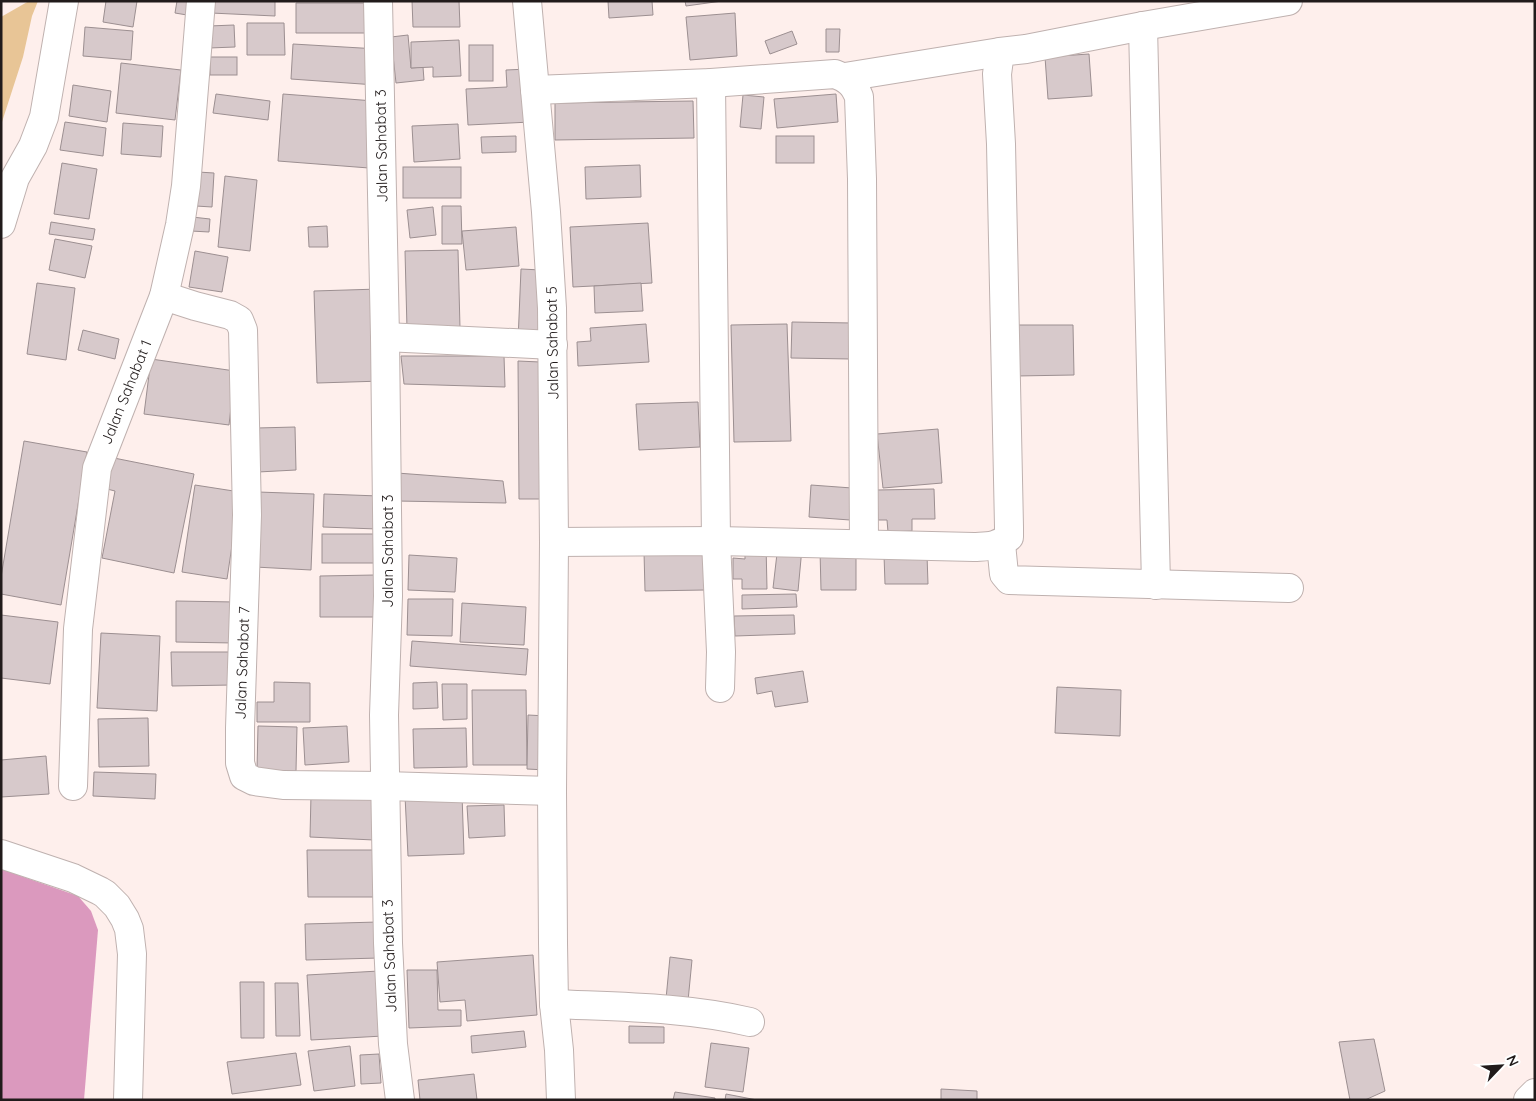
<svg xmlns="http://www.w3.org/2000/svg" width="1536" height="1101" font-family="Quicksand,sans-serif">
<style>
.green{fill:#e8c596}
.water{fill:#db99be}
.building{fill:#d7c9cb;stroke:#9c8f91}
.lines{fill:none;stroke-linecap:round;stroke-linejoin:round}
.street-casing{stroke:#bfb1af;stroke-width:30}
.primary-casing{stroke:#bfb1af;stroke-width:30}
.street{stroke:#fff;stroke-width:28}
.primary{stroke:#fff;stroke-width:28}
.labels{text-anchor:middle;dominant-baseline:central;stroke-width:4;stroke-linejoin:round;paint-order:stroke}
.street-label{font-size:15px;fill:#211b1b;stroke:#fff}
</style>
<rect width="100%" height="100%" fill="#feefec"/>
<path class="green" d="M 29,1 L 38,1 L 32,16 L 23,57 L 1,125 L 1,17 Z"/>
<path class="water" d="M 1,869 L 78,896 L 91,911 L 98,930 L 84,1100 L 1,1100 Z"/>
<g class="building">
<path d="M 106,1 L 137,1 L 133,27 L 103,22 Z"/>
<path d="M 177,1 L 189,1 L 187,15 L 175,13 Z"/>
<path d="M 211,1 L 275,1 L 275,16 L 211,13 Z"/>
<path d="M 412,1 L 459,1 L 460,27 L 413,27 Z"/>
<path d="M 608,1 L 652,1 L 653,15 L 609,18 Z"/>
<path d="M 685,1 L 722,1 L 686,6 Z"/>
<path d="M 296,3 L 371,3 L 370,33 L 296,33 Z"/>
<path d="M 735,13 L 737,56 L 690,60 L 686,17 Z"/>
<path d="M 247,23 L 284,23 L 285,55 L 247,55 Z"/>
<path d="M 234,25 L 235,47 L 209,48 L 209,26 Z"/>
<path d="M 85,27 L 133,31 L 131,60 L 83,56 Z"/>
<path d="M 826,29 L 840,29 L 839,52 L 826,52 Z"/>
<path d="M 792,31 L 797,44 L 770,54 L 765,41 Z"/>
<path d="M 408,35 L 411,68 L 423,67 L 424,80 L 396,83 L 391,37 Z"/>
<path d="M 459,40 L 461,76 L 433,77 L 433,67 L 411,68 L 411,42 Z"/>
<path d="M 293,44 L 378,49 L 376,85 L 291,79 Z"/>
<rect x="469" y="45" width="24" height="36"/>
<path d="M 1089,54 L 1092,96 L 1048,99 L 1045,57 Z"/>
<rect x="210" y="57" width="27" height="18"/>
<path d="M 121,63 L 181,70 L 175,120 L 116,113 Z"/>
<path d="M 528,69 L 531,122 L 468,125 L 466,89 L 507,87 L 506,70 Z"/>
<path d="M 73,85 L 111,91 L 107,122 L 69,116 Z"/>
<path d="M 216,94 L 270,101 L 268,120 L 213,113 Z"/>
<path d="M 283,94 L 374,101 L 369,168 L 278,161 Z"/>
<path d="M 836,94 L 838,122 L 777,128 L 774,99 Z"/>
<path d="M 743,95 L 764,97 L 761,129 L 740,127 Z"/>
<path d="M 693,101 L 694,138 L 555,140 L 555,103 Z"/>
<path d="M 65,122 L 106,128 L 103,156 L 60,150 Z"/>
<path d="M 123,123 L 163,126 L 161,157 L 121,154 Z"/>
<path d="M 458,124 L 460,159 L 414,162 L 412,126 Z"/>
<path d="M 516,136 L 516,152 L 482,153 L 481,137 Z"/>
<rect x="776" y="136" width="38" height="27"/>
<path d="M 62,163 L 97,169 L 89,219 L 54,214 Z"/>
<path d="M 640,165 L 641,197 L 586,199 L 585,167 Z"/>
<rect x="403" y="167" width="58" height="31"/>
<path d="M 198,172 L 214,173 L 212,207 L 196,206 Z"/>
<path d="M 225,176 L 257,180 L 250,251 L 218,247 Z"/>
<path d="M 442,206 L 461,206 L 462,244 L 442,244 Z"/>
<path d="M 433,207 L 436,235 L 410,238 L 407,210 Z"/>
<path d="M 192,217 L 210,219 L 209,232 L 191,231 Z"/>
<path d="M 51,222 L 95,229 L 93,240 L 49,234 Z"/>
<path d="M 648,223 L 652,283 L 573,287 L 570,227 Z"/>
<path d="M 327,226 L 328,247 L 309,247 L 308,227 Z"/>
<path d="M 516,227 L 519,266 L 466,270 L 462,231 Z"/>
<path d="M 55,239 L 92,246 L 85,278 L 49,270 Z"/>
<path d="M 458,250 L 460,328 L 407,329 L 405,251 Z"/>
<path d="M 195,251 L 228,257 L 222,292 L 189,287 Z"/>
<path d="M 521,269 L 541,270 L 538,342 L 518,341 Z"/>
<path d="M 37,283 L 75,288 L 66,360 L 27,354 Z"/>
<path d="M 641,283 L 643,311 L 595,313 L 594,286 Z"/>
<path d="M 379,289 L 383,381 L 317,383 L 314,291 Z"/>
<path d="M 792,322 L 852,323 L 851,359 L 791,358 Z"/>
<path d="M 646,324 L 649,362 L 578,366 L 577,342 L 591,341 L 590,328 Z"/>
<path d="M 787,324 L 791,441 L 734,442 L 731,325 Z"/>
<path d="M 1014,325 L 1073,325 L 1074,375 L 1016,376 Z"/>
<path d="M 83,330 L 119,339 L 115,359 L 78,350 Z"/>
<path d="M 401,356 L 504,356 L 505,387 L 404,384 Z"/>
<path d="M 151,359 L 235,371 L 229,425 L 144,414 Z"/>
<path d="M 518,361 L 540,362 L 540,499 L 519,499 Z"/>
<path d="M 698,402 L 700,447 L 639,450 L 636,404 Z"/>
<path d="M 295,427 L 296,470 L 258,472 L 257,428 Z"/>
<path d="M 938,429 L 942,483 L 883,488 L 877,434 Z"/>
<path d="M 24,441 L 87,452 L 61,605 L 1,594 L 1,577 Z"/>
<path d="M 109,457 L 194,474 L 174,573 L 102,558 L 115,491 L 103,488 Z"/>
<path d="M 397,473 L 503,481 L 506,503 L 397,501 Z"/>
<path d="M 195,485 L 240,492 L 227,579 L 182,572 Z"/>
<path d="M 811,485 L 852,488 L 850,520 L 809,517 Z"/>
<path d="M 934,489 L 935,519 L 912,519 L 912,531 L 888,532 L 887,520 L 878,520 L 877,490 Z"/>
<path d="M 258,492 L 314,494 L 311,570 L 255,567 Z"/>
<path d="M 324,494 L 379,496 L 377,529 L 323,527 Z"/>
<rect x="322" y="534" width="55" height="29"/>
<path d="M 745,543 L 766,544 L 767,589 L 742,589 L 742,579 L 733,579 L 733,558 L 745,559 Z"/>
<path d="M 778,545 L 802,548 L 798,591 L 773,588 Z"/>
<path d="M 856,549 L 856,590 L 821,590 L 820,550 Z"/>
<path d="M 704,551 L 705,590 L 645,591 L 644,552 Z"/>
<path d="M 409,555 L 457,558 L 455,592 L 408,590 Z"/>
<path d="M 884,555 L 927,555 L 928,584 L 885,584 Z"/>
<path d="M 375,575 L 375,617 L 320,617 L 320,576 Z"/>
<path d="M 796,594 L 797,607 L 742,609 L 742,595 Z"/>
<path d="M 408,599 L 453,599 L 452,636 L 407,635 Z"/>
<path d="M 176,601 L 235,602 L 234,643 L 176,642 Z"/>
<path d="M 462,603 L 526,607 L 524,645 L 460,642 Z"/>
<path d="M 1,615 L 58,622 L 50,684 L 1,678 Z"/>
<path d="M 794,615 L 795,634 L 735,636 L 734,616 Z"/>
<path d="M 101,633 L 160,636 L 157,711 L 97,708 Z"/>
<path d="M 412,641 L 528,649 L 526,675 L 410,666 Z"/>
<path d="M 171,652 L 231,652 L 232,685 L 172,686 Z"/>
<path d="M 803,671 L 808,702 L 775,707 L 772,691 L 757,694 L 755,678 Z"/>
<path d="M 274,682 L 310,683 L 310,722 L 257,722 L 257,702 L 274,702 Z"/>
<path d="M 437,682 L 438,708 L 413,709 L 413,683 Z"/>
<path d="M 442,684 L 467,684 L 467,719 L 443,720 Z"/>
<path d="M 1057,687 L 1121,690 L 1120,736 L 1055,733 Z"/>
<path d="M 472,690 L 526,690 L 527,765 L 473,765 Z"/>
<path d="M 528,715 L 547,716 L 546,770 L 527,769 Z"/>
<path d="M 148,718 L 149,766 L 99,767 L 98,719 Z"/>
<path d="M 258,726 L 297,727 L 296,771 L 257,770 Z"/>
<path d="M 347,726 L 349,762 L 305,765 L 303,728 Z"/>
<path d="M 466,728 L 467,767 L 414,768 L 413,729 Z"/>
<path d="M 46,756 L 49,794 L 1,797 L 1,760 Z"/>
<path d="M 94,772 L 156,774 L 155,799 L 93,796 Z"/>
<path d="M 462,794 L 464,854 L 408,856 L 405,796 Z"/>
<path d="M 311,795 L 376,798 L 374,840 L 310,837 Z"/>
<path d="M 504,805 L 505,836 L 469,838 L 467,806 Z"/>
<path d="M 307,850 L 376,850 L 376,897 L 308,897 Z"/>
<path d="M 378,922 L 379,958 L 306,960 L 305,924 Z"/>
<path d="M 533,955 L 537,1015 L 467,1021 L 465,1000 L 440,1002 L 437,962 Z"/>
<path d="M 670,957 L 692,960 L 688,1001 L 666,999 Z"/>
<path d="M 407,970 L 437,970 L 438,1010 L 461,1010 L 461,1026 L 409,1028 Z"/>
<path d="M 379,971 L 383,1036 L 311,1040 L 307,975 Z"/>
<path d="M 240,982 L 264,982 L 264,1038 L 241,1038 Z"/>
<path d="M 275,983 L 298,983 L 300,1036 L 276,1036 Z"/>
<path d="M 629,1026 L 664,1027 L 664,1043 L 629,1043 Z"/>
<path d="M 524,1031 L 526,1047 L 472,1053 L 471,1036 Z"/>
<path d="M 1374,1039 L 1385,1091 L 1365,1100 L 1350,1100 L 1339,1042 Z"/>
<path d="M 711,1043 L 749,1048 L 743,1092 L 705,1087 Z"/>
<path d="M 350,1046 L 355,1086 L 314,1091 L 308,1051 Z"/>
<path d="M 296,1053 L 301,1085 L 232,1094 L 227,1062 Z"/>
<path d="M 379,1054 L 381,1083 L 361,1084 L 360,1055 Z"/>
<path d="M 474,1074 L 477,1100 L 420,1100 L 418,1080 Z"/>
<path d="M 941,1089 L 977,1091 L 977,1100 L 941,1100 Z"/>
<path d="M 675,1092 L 715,1098 L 715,1100 L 673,1100 Z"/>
<path d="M 726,1094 L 757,1100 L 725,1100 Z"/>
</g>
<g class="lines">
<defs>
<g id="street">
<path d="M 378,1 L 385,337 L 388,596 L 384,715 L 388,943 L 393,1044 L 400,1100"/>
<path d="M 527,1 L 546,212 L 552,308 L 554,542 L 552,791 L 553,943 L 554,1004 L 559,1050 L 561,1100"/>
<path d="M 1143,26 L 1156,585"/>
<path d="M 845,77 L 1000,52"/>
<path d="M 711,83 L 716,541 L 721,652 L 720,688"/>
<path d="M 535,90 L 711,83 L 835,74 C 848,79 854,84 859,97 L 862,179 L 864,544"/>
<path d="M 1,224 L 15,178 L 33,146 L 44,117 L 64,1"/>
<path d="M 164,296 L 195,306 L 230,315 L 239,320 L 243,330 L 247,515 L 240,728 L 240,763 L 244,776 L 254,781 L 283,785 L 385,786 L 552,791"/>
<path d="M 385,337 L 553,345"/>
<path d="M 554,542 L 716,541 L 974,547 C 989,546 996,547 1009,537 L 1009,527 L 1001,144 L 997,74 L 1000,52 L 1026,49 L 1143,26 L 1288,1"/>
<path d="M 1001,544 L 1004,574 L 1009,580 L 1289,588"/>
<path d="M 73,786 L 78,629 L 97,468 L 164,296 L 180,225 L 186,186 L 201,1"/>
<path d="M 1,854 L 73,878 L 100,891 L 105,894 L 117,906 L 125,919 L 129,929 L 132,954 L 128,1100"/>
<path d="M 554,1004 C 620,1007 686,1007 750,1022"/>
</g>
<path id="primary" d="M 1528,1100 L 1535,1093"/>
</defs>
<use href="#street" class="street-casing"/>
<use href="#primary" class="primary-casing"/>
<use href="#street" class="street"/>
<use href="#primary" class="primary"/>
</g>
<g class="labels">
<g class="street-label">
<text transform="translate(381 146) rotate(-91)">Jalan Sahabat 3</text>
<text transform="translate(552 343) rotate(-91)">Jalan Sahabat 5</text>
<text transform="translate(126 392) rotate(-68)">Jalan Sahabat 1</text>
<text transform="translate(387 551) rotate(-90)">Jalan Sahabat 3</text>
<text transform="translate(242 663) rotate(-88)">Jalan Sahabat 7</text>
<text transform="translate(389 956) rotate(-92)">Jalan Sahabat 3</text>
</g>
</g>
<rect width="1536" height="1101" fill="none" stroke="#211b1b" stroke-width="5"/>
<g transform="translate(1501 1066) rotate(65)" stroke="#ffffff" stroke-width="4" paint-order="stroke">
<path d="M0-4L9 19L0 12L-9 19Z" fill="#211b1b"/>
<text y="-8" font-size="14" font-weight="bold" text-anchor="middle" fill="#211b1b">N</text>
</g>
</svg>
